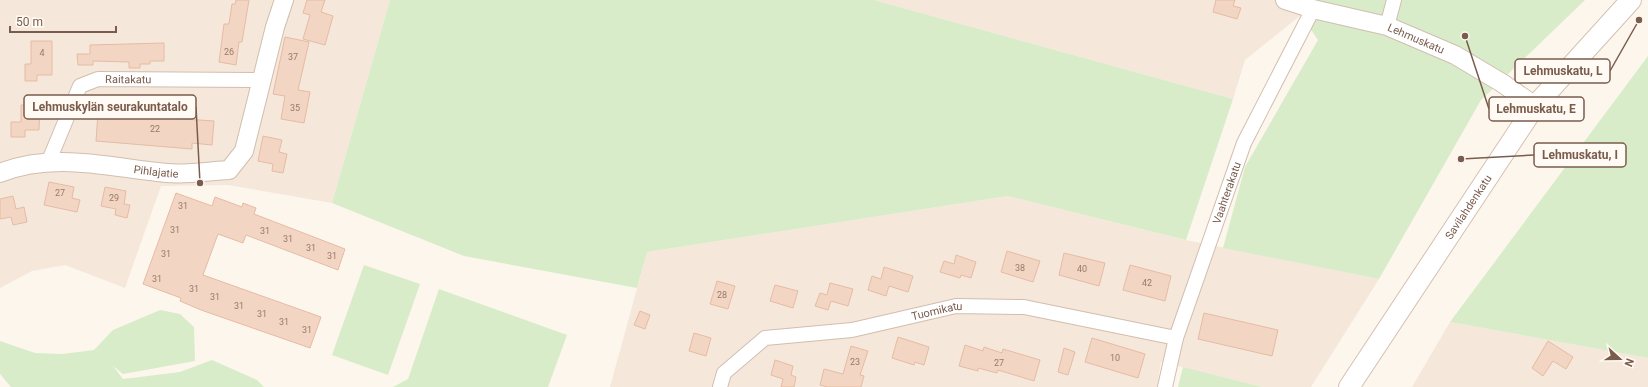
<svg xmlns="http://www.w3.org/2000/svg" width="1648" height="387" font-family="Roboto,sans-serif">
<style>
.residential{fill:#f5e8da}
.green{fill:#d8ecc9}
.building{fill:#f3d5c3;stroke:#e6bba3}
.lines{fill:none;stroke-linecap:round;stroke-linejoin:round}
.minor-casing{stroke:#d1beb0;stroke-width:16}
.tertiary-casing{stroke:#d1beb0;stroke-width:20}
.secondary-casing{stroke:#d6c0b0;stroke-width:22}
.minor{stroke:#fff;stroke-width:14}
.tertiary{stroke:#fff;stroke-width:18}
.secondary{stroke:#fff;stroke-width:20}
.labels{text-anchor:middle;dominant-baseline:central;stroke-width:4;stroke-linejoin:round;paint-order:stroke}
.number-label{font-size:9px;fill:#987a6a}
.street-label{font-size:11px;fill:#7a5c4d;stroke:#fffaf3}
.leader{fill:none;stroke:#7a5c4d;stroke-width:1.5}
.callout-dot{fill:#7a5c4d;stroke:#fffaf3;stroke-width:1.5}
.callout{fill:#fffaf3;stroke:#7a5c4d;stroke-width:1.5}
.callout-label{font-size:12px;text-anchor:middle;font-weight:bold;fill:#7a5c4d}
</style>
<rect width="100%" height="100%" fill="#fdf6ec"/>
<g class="residential">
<path d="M 0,0 L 390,0 L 332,203 L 228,185 L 161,186 L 125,288 L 65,265 L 32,271 L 0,288 Z"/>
<path d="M 874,0 L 1308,0 L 1301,15 L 1245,60 L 1233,99 Z"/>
<path d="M 1008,196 L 1186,240 L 1379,279 L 1311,387 L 1262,387 L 1161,362 L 1157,387 L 610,387 L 647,252 Z"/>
<path d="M 1450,322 L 1648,358 L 1648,387 L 1412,387 Z"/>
</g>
<g class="green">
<path d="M 390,0 L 874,0 L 1233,99 L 1186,240 L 1008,196 L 647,252 L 637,288 L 464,256 L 332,203 Z"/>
<path d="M 1308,0 L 1585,0 L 1481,100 L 1379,279 L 1223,248 L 1245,167 L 1318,40 L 1301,15 Z"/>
<path d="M 1648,56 L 1648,358 L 1450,322 Z"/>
<path d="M 364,265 L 420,284 L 388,375 L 332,355 Z"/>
<path d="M 439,289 L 567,335 L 548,387 L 393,387 L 408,379 Z"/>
<path d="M 160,310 L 180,314 L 194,327 L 195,361 L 123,374 L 113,366 L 123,379 L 180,372 L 212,360 L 257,380 L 264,387 L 11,387 L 0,374 L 0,341 L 35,353 L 62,354 L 94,350 L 113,330 Z"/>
<path d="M 1183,367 L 1262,387 L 1178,387 Z"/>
</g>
<g class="building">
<path d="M 236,0 L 249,0 L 242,42 L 239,42 L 236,65 L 219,62 L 224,24 L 229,24 L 232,4 L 235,4 Z"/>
<path d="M 307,0 L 325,0 L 321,12 L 333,16 L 325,45 L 303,39 L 310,15 L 303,13 Z"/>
<path d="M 1216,0 L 1235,0 L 1233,6 L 1241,8 L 1237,19 L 1213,12 Z"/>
<path d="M 285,37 L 309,42 L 298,90 L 310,92 L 304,123 L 281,119 L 285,96 L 273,94 Z"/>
<path d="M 31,41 L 52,41 L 52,75 L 37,75 L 37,81 L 25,81 L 25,64 L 31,64 Z"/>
<path d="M 164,43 L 164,61 L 150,61 L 150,64 L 140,64 L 140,68 L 129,68 L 129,62 L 93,61 L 93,65 L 78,65 L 77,54 L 90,54 L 90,45 Z"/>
<path d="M 21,105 L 40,105 L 39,130 L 25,130 L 25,137 L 11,137 L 11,122 L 21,122 Z"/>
<path d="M 98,113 L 214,121 L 212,145 L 192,143 L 192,149 L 96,141 Z"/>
<path d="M 263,136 L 282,140 L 279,152 L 287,154 L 283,173 L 272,171 L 273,164 L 258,161 Z"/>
<path d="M 49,182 L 74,187 L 72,198 L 80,200 L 77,212 L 44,205 Z"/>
<path d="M 105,187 L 126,191 L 124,204 L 130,205 L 127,218 L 115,215 L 116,209 L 101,206 Z"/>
<path d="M 176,193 L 212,206 L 215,197 L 242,207 L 243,203 L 256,208 L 254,214 L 345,249 L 338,270 L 246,235 L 243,243 L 218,234 L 203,275 L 321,317 L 310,348 L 201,310 L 180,301 L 181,298 L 143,284 Z"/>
<path d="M 13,196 L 16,209 L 24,207 L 27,222 L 13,225 L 11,217 L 0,219 L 0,199 Z"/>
<path d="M 1007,251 L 1040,261 L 1033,282 L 1001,272 Z"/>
<path d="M 1064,253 L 1105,263 L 1099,286 L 1059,275 Z"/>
<path d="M 956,255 L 976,262 L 971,278 L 961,275 L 960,278 L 940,272 L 944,261 L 954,264 Z"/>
<path d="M 1130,265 L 1171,276 L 1165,301 L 1123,290 Z"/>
<path d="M 884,267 L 913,276 L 908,292 L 889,286 L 886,296 L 868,290 L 872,276 L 881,279 Z"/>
<path d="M 717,281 L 735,286 L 728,309 L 710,304 Z"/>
<path d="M 830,283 L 853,289 L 848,306 L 831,301 L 828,310 L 815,306 L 820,293 L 827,295 Z"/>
<path d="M 775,285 L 798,291 L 793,308 L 770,301 Z"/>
<path d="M 640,311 L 650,315 L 645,329 L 634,325 Z"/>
<path d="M 1204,313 L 1278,330 L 1272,356 L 1198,339 Z"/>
<path d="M 694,333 L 711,338 L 706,356 L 689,351 Z"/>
<path d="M 898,337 L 929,347 L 924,365 L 915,362 L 914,365 L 892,358 Z"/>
<path d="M 1092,338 L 1145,354 L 1138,378 L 1085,362 Z"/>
<path d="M 1548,341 L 1573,357 L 1566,369 L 1553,361 L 1543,376 L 1532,368 Z"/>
<path d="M 965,345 L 983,351 L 984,347 L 1002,353 L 1003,349 L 1040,360 L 1034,381 L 998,370 L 997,373 L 978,368 L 978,371 L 959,366 Z"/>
<path d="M 851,346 L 868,351 L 860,375 L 864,376 L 861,387 L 827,387 L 820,385 L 824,369 L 843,374 Z"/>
<path d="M 1064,348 L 1075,352 L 1068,375 L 1058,372 Z"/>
<path d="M 775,360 L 793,366 L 791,375 L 796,377 L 794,387 L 781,387 L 783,379 L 771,375 Z"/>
</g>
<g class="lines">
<defs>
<g id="minor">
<path d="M 1387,26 L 1394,0"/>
<path id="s1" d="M 48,163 L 80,86 L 98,79 L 262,80"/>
<path id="s2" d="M 720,387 L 724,373 L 765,338 L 852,330 L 956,306 L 1024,307 L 1176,338"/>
<path id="s3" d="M 1165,387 L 1176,338 L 1244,143 L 1313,9"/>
</g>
<g id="tertiary">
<path id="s4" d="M 1285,0 L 1313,9 L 1387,26 L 1455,55 L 1502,83 L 1535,106"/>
<path id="s5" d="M 0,173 C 55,151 111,168 167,173 C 187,175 209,171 229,170 L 244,151 L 275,27 L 284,0"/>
</g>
<g id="secondary">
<path id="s6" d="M 1349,387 L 1535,106 L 1631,0"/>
</g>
</defs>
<use href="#minor" class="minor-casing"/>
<use href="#tertiary" class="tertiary-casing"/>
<use href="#secondary" class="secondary-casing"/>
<use href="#minor" class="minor"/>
<use href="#tertiary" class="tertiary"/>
<use href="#secondary" class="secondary"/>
</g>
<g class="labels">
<g class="number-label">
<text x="229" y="52">26</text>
<text x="42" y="53">4</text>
<text x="293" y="57">37</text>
<text x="295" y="108">35</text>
<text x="155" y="129">22</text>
<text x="60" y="193">27</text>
<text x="114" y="198">29</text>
<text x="183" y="206">31</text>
<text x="175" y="230">31</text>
<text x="265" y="231">31</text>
<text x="288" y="239">31</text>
<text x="311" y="248">31</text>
<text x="166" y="254">31</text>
<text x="332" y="256">31</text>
<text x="1020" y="268">38</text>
<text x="1082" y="269">40</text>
<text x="157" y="279">31</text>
<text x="1147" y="283">42</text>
<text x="194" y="289">31</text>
<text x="722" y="295">28</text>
<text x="215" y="297">31</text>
<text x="239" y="306">31</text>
<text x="262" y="314">31</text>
<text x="284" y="322">31</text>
<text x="307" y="330">31</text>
<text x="1115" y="358">10</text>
<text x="855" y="362">23</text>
<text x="999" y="363">27</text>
</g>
<g class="street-label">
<text stroke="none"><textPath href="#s4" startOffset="137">Lehmuskatu</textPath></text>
<text stroke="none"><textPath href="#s1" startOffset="133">Raitakatu</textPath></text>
<text stroke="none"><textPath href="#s5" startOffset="158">Pihlajatie</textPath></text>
<text stroke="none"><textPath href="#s3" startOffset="204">Vaahterakatu</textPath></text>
<text stroke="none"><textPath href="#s6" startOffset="216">Savilahdenkatu</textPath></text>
<text stroke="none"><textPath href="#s2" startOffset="243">Tuomikatu</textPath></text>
</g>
</g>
<path class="leader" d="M1639 20L1610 71M200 183L196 107M1465 36L1489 109M1461 159L1534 155"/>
<g class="callout-dot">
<circle cx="1639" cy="20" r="4"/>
<circle cx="200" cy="183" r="4"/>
<circle cx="1465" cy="36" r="4"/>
<circle cx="1461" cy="159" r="4"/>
</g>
<g class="callout">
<rect x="1515" y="59" width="95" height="24" rx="4"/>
<rect x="24" y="95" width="172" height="24" rx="4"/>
<rect x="1489" y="97" width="95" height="24" rx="4"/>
<rect x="1534" y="143" width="92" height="24" rx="4"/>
</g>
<g class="callout-label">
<text x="1563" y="75">Lehmuskatu, L</text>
<text x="110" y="111">Lehmuskylän seurakuntatalo</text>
<text x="1536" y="113">Lehmuskatu, E</text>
<text x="1580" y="159">Lehmuskatu, I</text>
</g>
<g transform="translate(1620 359) rotate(111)" stroke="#fffaf3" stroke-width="3" paint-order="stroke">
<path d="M0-3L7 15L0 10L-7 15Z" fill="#7a5c4d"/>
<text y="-6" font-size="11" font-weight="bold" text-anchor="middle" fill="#7a5c4d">N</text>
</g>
<path d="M10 26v6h106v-6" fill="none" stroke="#7a5c4d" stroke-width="2"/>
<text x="16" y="26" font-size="12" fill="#7a5c4d" stroke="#fffaf3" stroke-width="3" paint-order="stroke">50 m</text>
</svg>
